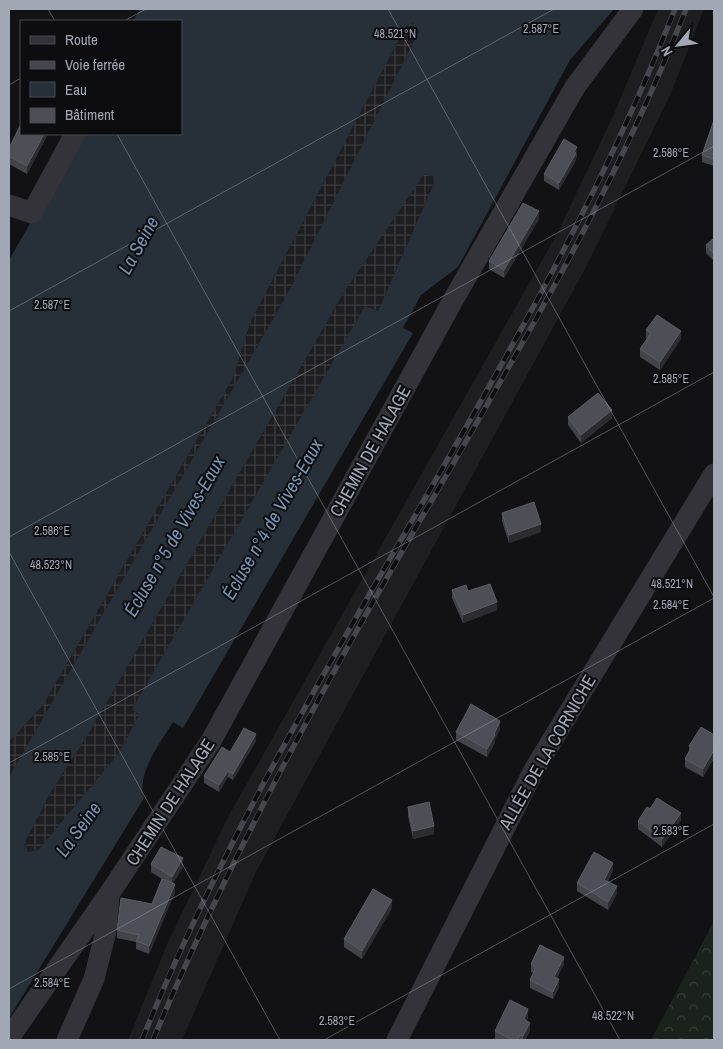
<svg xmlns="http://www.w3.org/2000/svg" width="723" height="1049" font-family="'Archivo Narrow',sans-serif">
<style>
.built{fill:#1e1e21}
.industrial{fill:url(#industrial-grid)}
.forest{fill:url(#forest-crowns)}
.water{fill:#273038;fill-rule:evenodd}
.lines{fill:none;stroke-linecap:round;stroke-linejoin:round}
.minor{stroke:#333339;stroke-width:21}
.rail-casing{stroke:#46474e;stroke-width:5.5}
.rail{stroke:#0d0d0f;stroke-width:4;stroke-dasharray:11;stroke-linecap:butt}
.wall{fill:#43434a}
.shaded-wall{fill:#2b2b30}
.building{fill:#4d4e56;stroke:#5b5c65}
.ticks{fill:none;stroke:#a2a7b6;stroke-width:1;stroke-opacity:0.45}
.labels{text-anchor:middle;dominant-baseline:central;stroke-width:4;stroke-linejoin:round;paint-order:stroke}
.street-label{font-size:18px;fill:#a2a7b6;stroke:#0d0d0f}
.water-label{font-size:19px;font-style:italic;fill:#7694b4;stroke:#0d0d0f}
.ticks-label{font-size:12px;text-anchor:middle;fill:#a2a7b6;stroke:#0d0d0f;stroke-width:4;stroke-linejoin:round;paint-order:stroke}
</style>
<defs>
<pattern id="industrial-grid" width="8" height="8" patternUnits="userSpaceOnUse" patternTransform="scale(1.25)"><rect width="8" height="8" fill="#1e1e21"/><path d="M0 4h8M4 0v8" fill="none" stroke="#3c3c3f"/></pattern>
<pattern id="forest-crowns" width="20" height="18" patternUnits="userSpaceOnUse" patternTransform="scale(1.25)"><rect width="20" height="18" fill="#1a221b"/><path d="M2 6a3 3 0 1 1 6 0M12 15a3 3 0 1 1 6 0" fill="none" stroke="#383f3a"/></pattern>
</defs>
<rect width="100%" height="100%" fill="#121214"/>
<path class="built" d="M 658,9 L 704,9 L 671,93 L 585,269 L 256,872 L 182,1040 L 128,1040 L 168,942 L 228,817 L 558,232 L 613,116 Z"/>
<g class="industrial">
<path d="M 414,22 L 419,31 L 289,291 L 9,777 L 9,742 L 43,705 L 233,378 L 251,321 L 406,26 Z"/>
<path d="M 423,174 L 433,176 L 434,183 L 378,311 L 365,307 L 132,709 L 139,715 L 118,754 L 38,850 L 28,852 L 25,842 L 51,792 L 89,733 L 345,291 Z"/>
</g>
<path class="forest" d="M 714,921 L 714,1040 L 651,1040 Z"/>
<path class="water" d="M 140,9 L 614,9 L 570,60 L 458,267 L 421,295 L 403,328 L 413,333 L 183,728 L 173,722 C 161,742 136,773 144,798 L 9,1018 L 9,777 L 289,291 L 419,31 L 414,23 L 406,26 L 251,321 L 233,378 L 43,705 L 9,742 L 9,260 L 54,182 L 78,134 L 181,134 L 181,21 L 133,21 ZM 424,174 L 433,176 L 434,183 L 378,311 L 365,306 L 132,709 L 139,715 L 118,754 L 38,850 L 28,852 L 25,842 L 51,792 L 89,733 L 345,291 Z"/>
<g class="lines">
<g class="minor">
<path d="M 9,205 L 32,213 L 75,134"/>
<path d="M 9,1038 L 109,894 L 211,741 L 452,302 L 575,87 L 633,9"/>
<path d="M 67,1040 L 94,979 L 106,931 L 109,895"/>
<path d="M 397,1040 L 534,770 L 714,474"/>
</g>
<defs>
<g id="rail">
<path d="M 142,1040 C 287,680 533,370 675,9"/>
<path d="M 153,1040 C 206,913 269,789 336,668 C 456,450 595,242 686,9"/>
</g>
</defs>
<use href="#rail" class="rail-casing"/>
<use href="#rail" class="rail"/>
</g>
<g class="wall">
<path d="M 714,120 L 714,166 L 702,162 L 702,155 Z"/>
<path d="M 48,134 L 27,174 L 9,164 L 9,148 Z"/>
<path d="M 577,154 L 576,160 L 559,190 L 544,181 L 544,174 Z"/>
<path d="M 539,219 L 504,278 L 489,269 L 489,261 Z"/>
<path d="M 714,238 L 714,261 L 706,253 L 706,245 Z"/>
<path d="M 646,330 L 681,339 L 660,370 L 640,357 L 640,349 L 647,339 L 646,338 Z"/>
<path d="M 568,417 L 612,418 L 581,443 L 568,425 Z"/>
<path d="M 502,513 L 541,532 L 509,543 L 502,521 Z"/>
<path d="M 452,590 L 468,591 L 497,610 L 463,623 L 452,598 Z"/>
<path d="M 500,729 L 495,739 L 495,743 L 487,757 L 456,740 L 456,732 Z"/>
<path d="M 714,735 L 714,758 L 703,777 L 685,767 L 685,759 L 689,752 L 689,746 Z"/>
<path d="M 256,741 L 233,780 L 228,777 L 219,792 L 204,783 L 204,776 L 230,752 Z"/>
<path d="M 408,807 L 434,834 L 413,839 L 408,816 Z"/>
<path d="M 650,809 L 681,820 L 662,847 L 638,829 L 638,821 Z"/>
<path d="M 151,864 L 183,867 L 173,883 L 175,892 L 149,954 L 136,949 L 136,942 L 117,938 L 117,930 L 152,904 L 162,879 L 151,872 Z"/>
<path d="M 613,870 L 608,881 L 617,894 L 608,910 L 577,891 L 577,883 Z"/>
<path d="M 392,908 L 362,959 L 344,947 L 344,939 Z"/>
<path d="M 531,964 L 564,964 L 557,978 L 559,987 L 553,999 L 530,988 L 530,980 L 534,973 L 531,972 Z"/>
<path d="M 528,1017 L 527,1021 L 530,1031 L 525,1040 L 497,1040 L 495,1039 L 495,1031 Z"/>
</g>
<g class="shaded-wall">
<path d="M 44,134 L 48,134 L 27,174 L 27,166 Z"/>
<path d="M 577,147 L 576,160 L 559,190 L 559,183 Z"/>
<path d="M 539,211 L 539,219 L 504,278 L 504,270 Z"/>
<path d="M 681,331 L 681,339 L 660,370 L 660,362 Z"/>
<path d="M 612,410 L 612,418 L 581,443 L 581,435 Z"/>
<path d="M 541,524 L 541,532 L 509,543 L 509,535 Z"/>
<path d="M 497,602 L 497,610 L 463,623 L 463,615 Z"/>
<path d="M 500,721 L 500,729 L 495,739 L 495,743 L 487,757 L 487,749 Z"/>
<path d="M 256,734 L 256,741 L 233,780 L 233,774 Z"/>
<path d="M 714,750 L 714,758 L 703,777 L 703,769 Z"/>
<path d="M 228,771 L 228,777 L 219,792 L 219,785 Z"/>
<path d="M 681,813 L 681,820 L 662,847 L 662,839 Z"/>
<path d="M 434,826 L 434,834 L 413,839 L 413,831 Z"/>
<path d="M 183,858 L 183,867 L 172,885 L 172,877 Z"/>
<path d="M 613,863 L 613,870 L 604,887 L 604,880 Z"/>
<path d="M 175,884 L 175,892 L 149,954 L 149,946 Z"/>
<path d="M 617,886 L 617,894 L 608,910 L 608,902 Z"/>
<path d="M 392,900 L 392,908 L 362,959 L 362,951 Z"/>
<path d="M 564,957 L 564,964 L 554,984 L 554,977 Z"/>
<path d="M 559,979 L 559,987 L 553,999 L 553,992 Z"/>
<path d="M 528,1009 L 528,1017 L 524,1027 L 524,1019 Z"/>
<path d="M 530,1023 L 530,1031 L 525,1040 L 523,1040 L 523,1036 Z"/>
</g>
<g class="building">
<path d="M 714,120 L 714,159 L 702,155 Z"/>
<path d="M 21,124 L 21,134 L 44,134 L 27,166 L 9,156 L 9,148 Z"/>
<path d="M 564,139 L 577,147 L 574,152 L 576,153 L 559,183 L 544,174 Z"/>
<path d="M 523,203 L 539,211 L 504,270 L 489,261 Z"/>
<path d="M 714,238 L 714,254 L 706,245 Z"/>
<path d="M 657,315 L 681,331 L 660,362 L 640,349 L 651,333 L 646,330 Z"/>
<path d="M 598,393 L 612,410 L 581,435 L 568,417 Z"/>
<path d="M 534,502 L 541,524 L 509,535 L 502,513 Z"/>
<path d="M 490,584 L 497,602 L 463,615 L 452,590 L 466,585 L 468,591 Z"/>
<path d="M 471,704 L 500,721 L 494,734 L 495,735 L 487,749 L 456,732 Z"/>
<path d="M 701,727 L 714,735 L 714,750 L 703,769 L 685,759 L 691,748 L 689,746 Z"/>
<path d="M 244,728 L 256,734 L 233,774 L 228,771 L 219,785 L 204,776 L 222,747 L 230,752 Z"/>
<path d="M 657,798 L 681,813 L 662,839 L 638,821 L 647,807 L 650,809 Z"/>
<path d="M 429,802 L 434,826 L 413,831 L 408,807 Z"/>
<path d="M 161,847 L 183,858 L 172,877 L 151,864 Z"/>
<path d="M 594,852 L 613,863 L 604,880 L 617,886 L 608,902 L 577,883 Z"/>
<path d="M 162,879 L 175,884 L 149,946 L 136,941 L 139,935 L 117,930 L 121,898 L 152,904 Z"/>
<path d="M 373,889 L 392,900 L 362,951 L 344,939 Z"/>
<path d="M 540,945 L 564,957 L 554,977 L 559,979 L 553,992 L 530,980 L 536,967 L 531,964 Z"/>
<path d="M 510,1000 L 528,1009 L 524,1019 L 530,1023 L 523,1036 L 520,1035 L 517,1040 L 513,1040 L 495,1031 Z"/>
</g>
<path class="ticks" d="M 48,9 L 55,21M 388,9 L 714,597M 124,21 L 146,9M 9,85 L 21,78M 117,134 L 620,1040M 9,311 L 554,9M 9,537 L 714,146M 9,552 L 280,1040M 9,763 L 714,372M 9,989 L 714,598M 324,1040 L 714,824"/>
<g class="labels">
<g class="street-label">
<text transform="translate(370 451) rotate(-61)">CHEMIN DE HALAGE</text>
<text transform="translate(547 752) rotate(-60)">ALLÉE DE LA CORNICHE</text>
<text transform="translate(170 802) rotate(-57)">CHEMIN DE HALAGE</text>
</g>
<g class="water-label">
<text transform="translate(138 245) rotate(-61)">La Seine</text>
<text transform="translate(272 519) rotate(-60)">Écluse n°4 de Vives-Eaux</text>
<text transform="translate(174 536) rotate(-60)">Écluse n°5 de Vives-Eaux</text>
<text transform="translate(78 829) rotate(-54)">La Seine</text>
</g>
</g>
<g class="ticks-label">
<text x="541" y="33">2.587°E</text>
<text x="395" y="38">48.521°N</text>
<text x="671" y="157">2.586°E</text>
<text x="52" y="309">2.587°E</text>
<text x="671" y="383">2.585°E</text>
<text x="52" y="535">2.586°E</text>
<text x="51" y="569">48.523°N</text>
<text x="672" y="588">48.521°N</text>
<text x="671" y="609">2.584°E</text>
<text x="52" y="761">2.585°E</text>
<text x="671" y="835">2.583°E</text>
<text x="52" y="987">2.584°E</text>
<text x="613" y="1020">48.522°N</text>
<text x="337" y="1025">2.583°E</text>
</g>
<rect width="723" height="1049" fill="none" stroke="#a2a7b6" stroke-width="20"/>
<rect x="20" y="20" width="162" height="115" fill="#0d0d0f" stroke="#494b52"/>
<rect x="30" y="36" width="25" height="8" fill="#333339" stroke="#494b52"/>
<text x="65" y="45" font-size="15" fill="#a2a7b6">Route</text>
<rect x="30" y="61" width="25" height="8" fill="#46474e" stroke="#494b52"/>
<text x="65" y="70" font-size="15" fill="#a2a7b6">Voie ferrée</text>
<rect x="30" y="82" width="25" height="15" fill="#273038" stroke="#494b52"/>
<text x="65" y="95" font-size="15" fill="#a2a7b6">Eau</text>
<rect x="30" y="108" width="25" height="15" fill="#4d4e56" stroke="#494b52"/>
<text x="65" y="120" font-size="15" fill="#a2a7b6">Bâtiment</text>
<g transform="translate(678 45) rotate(241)" stroke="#0d0d0f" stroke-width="4" paint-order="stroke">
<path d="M0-4L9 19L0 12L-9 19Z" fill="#a2a7b6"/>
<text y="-8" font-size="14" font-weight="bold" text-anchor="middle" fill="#a2a7b6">N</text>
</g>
</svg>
